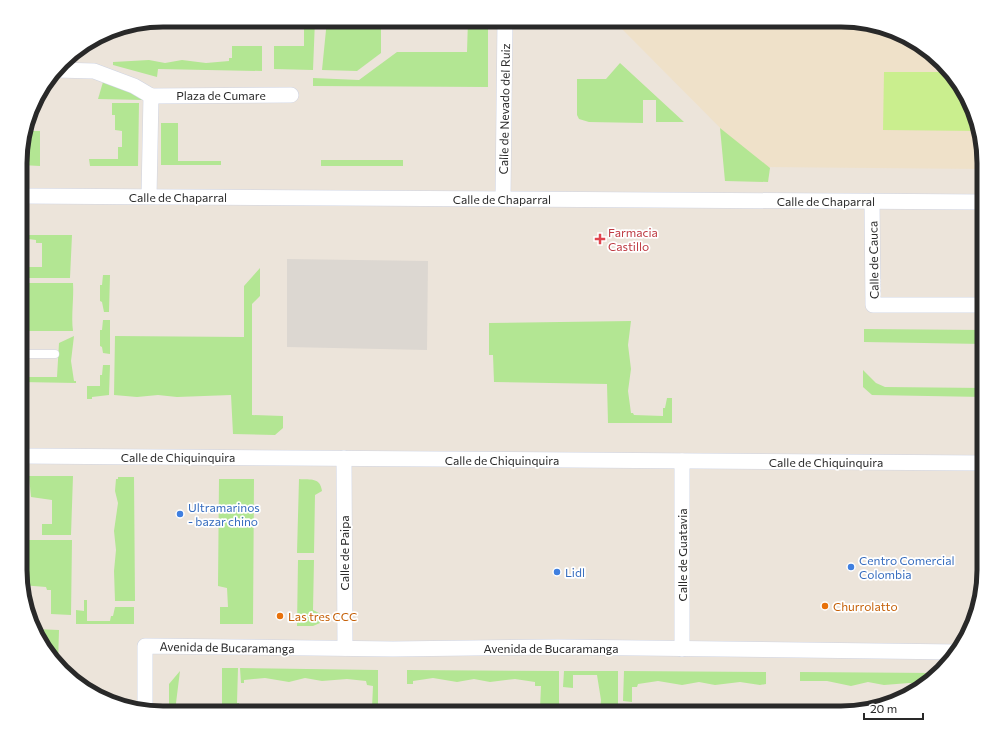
<svg xmlns="http://www.w3.org/2000/svg" width="1004" height="733" font-family="Commissioner,sans-serif">
<style>
.education{fill:#efe1c9}
.garden{fill:#b3e693}
.pitch{fill:#caee8e}
.plaza{fill:#dcd7d1}
.lines{fill:none;stroke-linecap:round;stroke-linejoin:round}
.lane-casing{stroke:#cfd4e3;stroke-width:9}
.street-casing{stroke:#cfd4e3;stroke-width:16}
.lane{stroke:#fff;stroke-width:8}
.street{stroke:#fff;stroke-width:15}
.health-dot{fill:#e0444e;stroke:#fff;stroke-width:1.5}
.shop-dot{fill:#3f7fe0;stroke:#fff;stroke-width:1.5}
.food-dot{fill:#e8710a;stroke:#fff;stroke-width:1.5}
.labels{text-anchor:middle;dominant-baseline:central;stroke-width:3.5;stroke-linejoin:round;paint-order:stroke}
.street-label{font-size:12px;fill:#292929;stroke:#fff}
.health-label{font-size:12px;fill:#be3a42;stroke:#fff;text-anchor:start}
.shop-label{font-size:12px;fill:#366cbe;stroke:#fff;text-anchor:start}
.food-label{font-size:12px;fill:#c56008;stroke:#fff;text-anchor:start}
.rim{fill:none;stroke:#292929;stroke-width:5}
</style>
<rect width="100%" height="100%" fill="#ece4da"/>
<path class="education" d="M 613,20 L 850,20 L 896,31 L 928,50 L 969,99 L 984,154 L 984,169 L 759,167 Z"/>
<g class="garden">
<path d="M 304,20 L 315,20 L 313,70 L 274,69 L 274,46 L 304,46 Z"/>
<path d="M 327,20 L 381,20 L 381,53 L 357,71 L 322,70 Z"/>
<path d="M 468,20 L 488,20 L 488,87 L 313,86 L 313,78 L 359,80 L 397,52 L 467,52 Z"/>
<path d="M 232,46 L 262,46 L 262,71 L 158,69 L 157,77 L 113,65 L 113,62 L 149,60 L 165,63 L 182,60 L 206,63 L 229,61 L 229,58 L 232,58 Z"/>
<path d="M 620,63 L 684,122 L 656,122 L 656,100 L 643,100 L 643,123 L 589,122 L 579,119 L 577,115 L 577,79 L 606,79 Z"/>
<path d="M 103,82 L 142,96 L 143,100 L 98,99 Z"/>
<path d="M 112,103 L 139,103 L 138,166 L 90,166 L 89,159 L 118,159 L 118,147 L 122,147 L 122,131 L 115,130 L 115,115 L 112,115 Z"/>
<path d="M 161,123 L 178,123 L 178,161 L 221,161 L 221,165 L 161,165 Z"/>
<path d="M 720,128 L 770,168 L 768,182 L 725,181 Z"/>
<path d="M 25,131 L 40,131 L 40,166 L 21,165 L 21,144 Z"/>
<rect x="321" y="160" width="82" height="6"/>
<path d="M 21,235 L 72,235 L 70,278 L 24,278 L 24,267 L 42,267 L 42,243 L 36,243 L 36,240 L 21,238 Z"/>
<path d="M 260,268 L 260,296 L 252,304 L 252,415 L 283,416 L 283,428 L 275,435 L 233,434 L 231,395 L 177,397 L 158,395 L 137,397 L 114,395 L 115,336 L 244,337 L 244,286 Z"/>
<path d="M 103,275 L 110,275 L 109,312 L 104,312 L 102,302 L 100,301 L 100,285 L 102,285 Z"/>
<path d="M 28,283 L 73,283 C 74,299 71,315 73,331 L 21,331 L 21,288 L 25,288 Z"/>
<path d="M 103,320 L 110,320 L 110,354 L 103,353 L 102,347 L 100,346 L 100,330 L 102,330 Z"/>
<path d="M 631,321 L 628,345 L 631,369 L 628,391 L 631,413 L 633,413 L 634,415 L 663,416 L 663,408 L 665,408 L 667,398 L 672,398 L 672,423 L 608,423 L 607,384 L 494,382 L 493,355 L 489,355 L 489,323 Z"/>
<path d="M 864,329 L 984,330 L 984,344 L 864,342 Z"/>
<path d="M 74,336 L 71,361 L 74,381 L 76,381 L 76,383 L 21,382 L 21,377 L 57,377 L 59,343 Z"/>
<path d="M 103,365 L 110,365 L 109,395 L 92,397 L 92,399 L 87,399 L 87,386 L 100,386 L 100,375 L 102,375 Z"/>
<path d="M 863,370 L 876,383 L 885,387 L 984,388 L 984,397 L 872,395 L 863,387 Z"/>
<path d="M 29,476 L 73,476 L 71,535 L 42,535 L 42,524 L 52,524 L 52,500 L 31,497 Z"/>
<path d="M 118,477 L 134,477 L 135,601 L 115,601 L 114,571 L 116,550 L 114,531 L 118,503 L 115,491 L 116,479 L 118,479 Z"/>
<path d="M 219,479 L 254,479 L 253,624 L 220,624 L 220,607 L 228,607 L 227,588 L 218,586 Z"/>
<path d="M 299,479 C 311,480 320,477 322,491 L 315,495 L 314,553 L 297,553 Z"/>
<path d="M 21,540 L 72,540 L 71,615 L 51,614 L 51,590 L 47,590 L 46,587 L 21,585 Z"/>
<path d="M 298,560 L 314,560 L 313,610 L 323,615 L 320,623 L 313,626 L 297,626 Z"/>
<path d="M 84,600 L 87,600 L 87,621 L 110,621 L 111,616 L 113,616 L 115,607 L 134,607 L 134,624 L 76,624 L 76,610 L 84,611 Z"/>
<path d="M 35,629 L 59,630 L 58,664 L 39,641 Z"/>
<path d="M 222,668 L 238,668 L 237,703 L 239,703 L 239,707 L 252,707 L 252,713 L 222,713 Z"/>
<path d="M 240,668 L 378,670 L 378,713 L 356,713 L 355,709 L 372,708 L 373,686 L 367,685 L 366,681 L 347,679 L 322,681 L 305,678 L 289,682 L 265,678 L 244,680 L 244,683 L 241,683 Z"/>
<path d="M 407,670 L 559,671 L 559,713 L 521,713 L 521,709 L 540,709 L 541,686 L 535,686 L 535,682 L 515,679 L 490,682 L 474,679 L 457,682 L 433,678 L 413,681 L 413,684 L 407,684 Z"/>
<path d="M 180,671 L 176,703 L 177,713 L 169,713 L 169,684 Z"/>
<path d="M 564,671 L 618,671 L 618,713 L 600,713 L 601,700 L 597,675 L 573,675 L 573,688 L 563,687 Z"/>
<path d="M 624,671 L 766,672 L 766,684 L 760,685 L 740,682 L 715,685 L 699,682 L 682,685 L 658,681 L 638,684 L 637,687 L 632,687 L 632,702 L 623,701 Z"/>
<path d="M 800,672 L 935,673 L 921,684 L 909,683 L 884,685 L 868,682 L 851,686 L 827,681 L 800,681 Z"/>
<path d="M 623,706 L 632,706 L 632,711 L 653,711 L 653,713 L 622,713 Z"/>
</g>
<g class="pitch">
<path d="M 393,20 L 455,20 L 455,24 L 393,23 Z"/>
<path d="M 884,72 L 947,72 L 969,99 L 978,131 L 883,130 Z"/>
</g>
<path class="plaza" d="M 287,259 L 428,261 L 427,350 L 287,347 Z"/>
<g class="lines">
<defs>
<path id="lane" d="M 21,354 L 55,354"/>
<g id="street">
<path d="M 57,70 L 94,71 L 134,86 L 151,96"/>
<path d="M 151,96 L 291,95"/>
<path d="M 21,196 L 984,202"/>
<path d="M 149,196 L 151,96"/>
<path d="M 503,198 L 505,20"/>
<path d="M 872,201 L 873,305 L 984,305"/>
<path d="M 21,456 L 984,463"/>
<path d="M 344,458 L 345,648"/>
<path d="M 682,461 L 682,649"/>
<path d="M 145,711 L 145,646 L 393,649 L 558,647 L 957,652"/>
</g>
</defs>
<use href="#lane" class="lane-casing"/>
<use href="#street" class="street-casing"/>
<use href="#lane" class="lane"/>
<use href="#street" class="street"/>
</g>
<path class="health-dot" d="M598 233h4v4h4v4h-4v4h-4v-4h-4v-4h4z"/>
<g class="shop-dot">
<circle cx="180" cy="514" r="4"/>
<circle cx="851" cy="567" r="4"/>
<circle cx="557" cy="572" r="4"/>
</g>
<g class="food-dot">
<circle cx="825" cy="606" r="4"/>
<circle cx="280" cy="616" r="4"/>
</g>
<g class="labels">
<g class="street-label">
<text x="221" y="95">Plaza de Cumare</text>
<text transform="translate(504 109) rotate(-89)">Calle de Nevado del Ruiz</text>
<text x="178" y="197">Calle de Chaparral</text>
<text x="502" y="199">Calle de Chaparral</text>
<text x="826" y="201">Calle de Chaparral</text>
<text transform="translate(873 260) rotate(-91)">Calle de Cauca</text>
<text x="178" y="457">Calle de Chiquinquira</text>
<text x="502" y="460">Calle de Chiquinquira</text>
<text x="826" y="462">Calle de Chiquinquira</text>
<text transform="translate(344 553) rotate(-90)">Calle de Paipa</text>
<text transform="translate(682 555) rotate(-90)">Calle de Guatavia</text>
<text transform="translate(227 647) rotate(1)">Avenida de Bucaramanga</text>
<text x="551" y="648">Avenida de Bucaramanga</text>
</g>
<g class="health-label">
<text x="608" y="232">Farmacia<tspan x="608" dy="14">Castillo</tspan></text>
</g>
<g class="shop-label">
<text x="188" y="507">Ultramarinos<tspan x="188" dy="14">- bazar chino</tspan></text>
<text x="859" y="560">Centro Comercial<tspan x="859" dy="14">Colombia</tspan></text>
<text x="565" y="572">Lidl</text>
</g>
<g class="food-label">
<text x="833" y="606">Churrolatto</text>
<text x="288" y="616">Las tres CCC</text>
</g>
</g>
<path d="M0 0H1004V733H0ZM163 27H841A136 136 0 0 1 977 163V570A136 136 0 0 1 841 706H163A136 136 0 0 1 27 570V163A136 136 0 0 1 163 27Z" fill="#fff" fill-rule="evenodd"/>
<path class="rim" d="M163 27H841A136 136 0 0 1 977 163V570A136 136 0 0 1 841 706H163A136 136 0 0 1 27 570V163A136 136 0 0 1 163 27Z"/>
<path d="M864 713v6h59v-6" fill="none" stroke="#292929" stroke-width="2"/>
<text x="870" y="713" font-size="12" fill="#292929" stroke="#ffffff" stroke-width="3" paint-order="stroke">20 m</text>
</svg>
